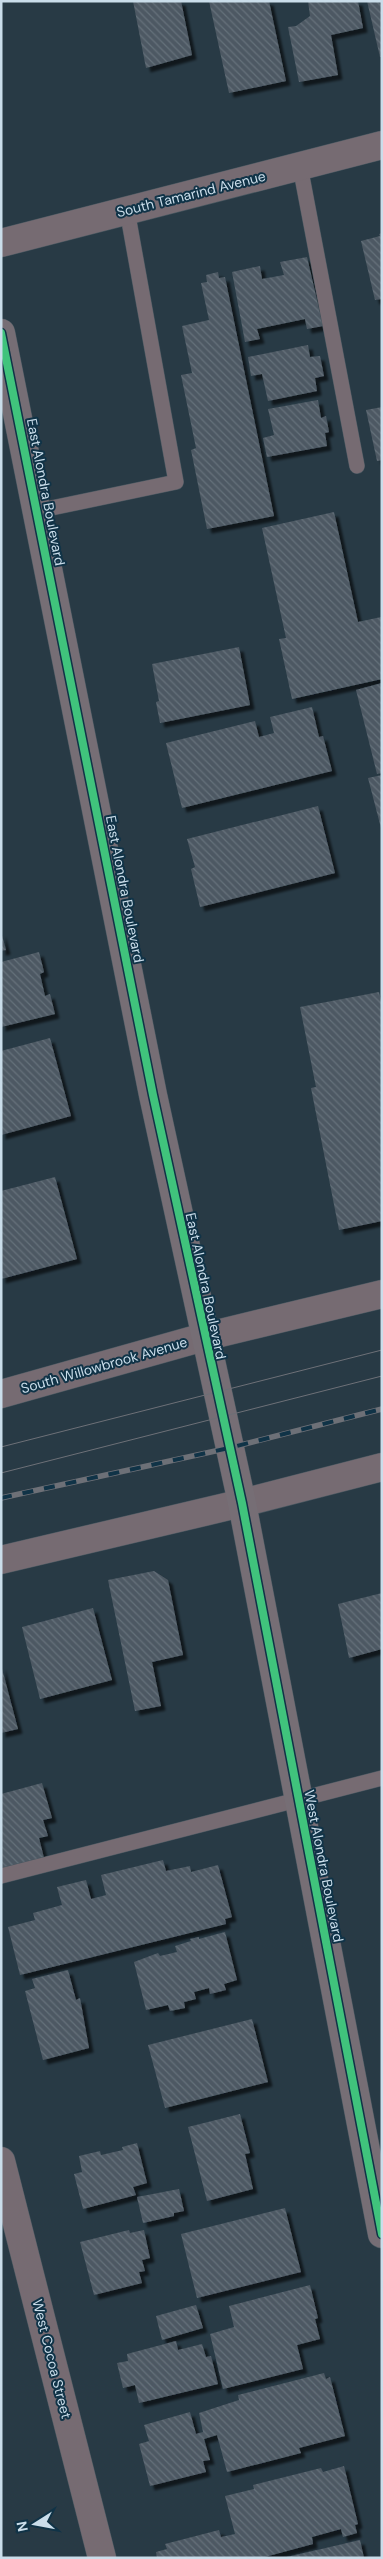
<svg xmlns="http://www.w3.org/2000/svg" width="383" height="2559" font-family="'DM Sans',sans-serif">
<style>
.building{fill:url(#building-back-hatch);filter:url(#shadow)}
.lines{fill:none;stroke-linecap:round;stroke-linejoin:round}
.service-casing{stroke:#485760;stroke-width:16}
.minor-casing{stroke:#485760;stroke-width:29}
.tertiary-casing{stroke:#485760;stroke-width:29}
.secondary-casing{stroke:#485760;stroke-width:29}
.service{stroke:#766b72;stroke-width:15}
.minor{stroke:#766b72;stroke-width:28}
.tertiary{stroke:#766b72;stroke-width:28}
.secondary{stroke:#766e75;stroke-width:28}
.tram{stroke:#6d7077;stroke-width:1}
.rail-casing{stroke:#6d7077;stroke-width:5.5}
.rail{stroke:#103347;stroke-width:4;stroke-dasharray:11;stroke-linecap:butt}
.cycleway-casing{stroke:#103347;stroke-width:11}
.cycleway{stroke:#40c37c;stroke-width:8}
.labels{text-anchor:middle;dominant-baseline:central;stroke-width:4;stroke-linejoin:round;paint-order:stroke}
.street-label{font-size:14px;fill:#caddea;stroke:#103347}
</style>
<defs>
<pattern id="building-back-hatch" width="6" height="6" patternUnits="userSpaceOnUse" patternTransform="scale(1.25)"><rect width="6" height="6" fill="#4d5963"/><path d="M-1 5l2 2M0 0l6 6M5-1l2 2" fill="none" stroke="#65707a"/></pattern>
<filter id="shadow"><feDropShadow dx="4.5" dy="4.5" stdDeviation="1" flood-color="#0009"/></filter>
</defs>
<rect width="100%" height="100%" fill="#283a45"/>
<g class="building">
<path d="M 133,1 L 181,1 L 192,55 L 146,68 Z"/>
<path d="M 209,1 L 269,1 L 286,81 L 229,93 Z"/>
<path d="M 308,1 L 358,1 L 363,28 L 331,35 L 338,75 L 299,82 L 288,27 L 296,26 L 310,16 Z"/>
<path d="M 367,1 L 382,1 L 382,57 L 380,57 Z"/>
<path d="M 382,233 L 382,299 L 375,300 L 361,241 L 380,236 L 379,234 Z"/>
<path d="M 307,257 L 323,326 L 307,329 L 305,319 L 257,329 L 260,339 L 245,342 L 232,272 L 260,266 L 262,279 L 284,275 L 280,262 Z"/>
<path d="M 218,272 L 219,278 L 225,277 L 274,516 L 207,529 L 191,450 L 196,448 L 181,375 L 192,373 L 182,326 L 209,320 L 201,283 L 207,282 L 206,275 Z"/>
<path d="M 308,345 L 310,357 L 320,356 L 324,376 L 315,378 L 317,391 L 268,401 L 262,374 L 251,376 L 248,357 Z"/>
<path d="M 318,400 L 321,418 L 326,416 L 329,432 L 325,433 L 327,446 L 267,457 L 263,438 L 274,435 L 268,409 Z"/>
<path d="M 382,407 L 382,460 L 377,461 L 366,410 Z"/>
<path d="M 334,512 L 358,622 L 381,617 L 382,679 L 292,699 L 279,639 L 286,638 L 262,528 Z"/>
<path d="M 239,647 L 250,705 L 160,723 L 156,702 L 159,701 L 152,664 Z"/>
<path d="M 382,683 L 382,773 L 377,774 L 356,690 Z"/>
<path d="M 312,707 L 319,737 L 323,736 L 332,771 L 182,808 L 166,743 L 255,721 L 259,737 L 274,733 L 270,717 Z"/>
<path d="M 382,775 L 382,828 L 381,828 L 368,778 Z"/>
<path d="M 318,806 L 335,873 L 200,907 L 191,869 L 195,867 L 187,839 Z"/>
<path d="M 1,932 L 6,950 L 1,951 Z"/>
<path d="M 39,952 L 44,972 L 40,974 L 45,996 L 50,994 L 55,1014 L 1,1027 L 1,962 Z"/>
<path d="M 379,992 L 382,1006 L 382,1221 L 339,1230 L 311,1088 L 316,1087 L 300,1007 Z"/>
<path d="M 50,1038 L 71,1116 L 1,1135 L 1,1051 Z"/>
<path d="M 55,1177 L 77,1259 L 1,1279 L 1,1191 Z"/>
<path d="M 154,1571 L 168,1580 L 183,1655 L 152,1662 L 161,1706 L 135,1711 L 108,1580 Z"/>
<path d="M 382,1593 L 382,1649 L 349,1658 L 338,1604 Z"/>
<path d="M 93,1608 L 112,1680 L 40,1699 L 22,1627 Z"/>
<path d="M 1,1665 L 18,1729 L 1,1733 Z"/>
<path d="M 42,1783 L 52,1818 L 43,1820 L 48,1836 L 39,1838 L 44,1858 L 2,1869 L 1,1794 Z"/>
<path d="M 163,1860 L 166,1871 L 190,1866 L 191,1872 L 218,1865 L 232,1917 L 225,1919 L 226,1924 L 20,1975 L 8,1927 L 35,1920 L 33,1913 L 62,1905 L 57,1887 L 86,1880 L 91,1899 L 106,1895 L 101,1875 Z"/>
<path d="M 225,1932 L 237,1980 L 224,1984 L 226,1990 L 210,1994 L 209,1988 L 194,1992 L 196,1999 L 184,2002 L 185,2008 L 170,2011 L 168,2005 L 146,2010 L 134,1962 L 158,1953 L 160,1956 L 177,1952 L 175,1946 L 191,1941 L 190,1939 L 199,1937 L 199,1939 Z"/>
<path d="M 68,1970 L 76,2000 L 80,1998 L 89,2048 L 43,2060 L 25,1991 L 35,1988 L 32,1979 Z"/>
<path d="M 252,2019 L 268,2082 L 165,2108 L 148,2045 Z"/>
<path d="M 240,2114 L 250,2153 L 245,2154 L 253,2189 L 207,2201 L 188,2127 Z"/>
<path d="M 137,2143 L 147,2183 L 133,2187 L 136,2195 L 83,2209 L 74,2174 L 82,2172 L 79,2156 L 100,2151 L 101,2155 L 123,2150 L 122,2147 Z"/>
<path d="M 179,2189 L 184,2211 L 174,2213 L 174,2216 L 143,2223 L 137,2197 Z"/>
<path d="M 285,2208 L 301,2272 L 197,2298 L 181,2234 Z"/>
<path d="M 129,2230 L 130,2233 L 144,2230 L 150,2258 L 142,2260 L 145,2271 L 139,2272 L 142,2283 L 94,2295 L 80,2242 Z"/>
<path d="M 310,2285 L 318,2318 L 315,2319 L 320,2339 L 297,2345 L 303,2369 L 223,2389 L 210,2334 L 234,2327 L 229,2306 Z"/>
<path d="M 196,2305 L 203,2328 L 162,2340 L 156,2316 Z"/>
<path d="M 176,2341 L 178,2350 L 202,2344 L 206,2357 L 211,2356 L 218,2384 L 139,2403 L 135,2385 L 123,2388 L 117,2363 L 128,2361 L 127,2354 Z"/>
<path d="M 324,2373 L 326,2379 L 330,2377 L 345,2436 L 299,2448 L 301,2453 L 227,2472 L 217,2435 L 204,2439 L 210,2460 L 203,2461 L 206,2472 L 150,2486 L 139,2444 L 149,2441 L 144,2425 L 190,2412 L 196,2434 L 203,2432 L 199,2413 L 239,2400 L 238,2395 Z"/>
<path d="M 344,2466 L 358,2524 L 355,2525 L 357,2533 L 343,2537 L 341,2529 L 312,2537 L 313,2544 L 261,2558 L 157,2558 L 156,2552 L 167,2549 L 165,2544 L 219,2530 L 221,2537 L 235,2534 L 225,2496 L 254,2489 L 253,2485 L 321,2468 L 323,2472 Z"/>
<path d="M 360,2540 L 364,2558 L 287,2558 L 287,2557 Z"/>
</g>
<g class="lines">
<defs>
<g id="service">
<path d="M 300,166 L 357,466"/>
<path d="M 37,511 L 176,482 L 127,210"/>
<path d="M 1,1876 L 382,1778"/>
</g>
<g id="minor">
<path d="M 1,243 L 382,145"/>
<path d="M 1,2161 L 102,2558"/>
</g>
<g id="tertiary">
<path d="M 1,1394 L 204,1337 L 382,1294"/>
<path d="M 1,1560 L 242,1503 L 382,1467"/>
</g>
<path id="secondary" d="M 1,333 L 153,1095 L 242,1503 L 382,2234"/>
</defs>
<use href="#service" class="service-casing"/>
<use href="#minor" class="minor-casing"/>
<use href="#tertiary" class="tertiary-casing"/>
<use href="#secondary" class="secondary-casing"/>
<use href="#service" class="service"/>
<use href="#minor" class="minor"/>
<use href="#tertiary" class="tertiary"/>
<use href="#secondary" class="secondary"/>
<g class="tram">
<path d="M 1,1447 L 382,1350"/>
<path d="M 1,1473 L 382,1376"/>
</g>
<defs>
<path id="rail" d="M 1,1498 L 229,1448 L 382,1409"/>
</defs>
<use href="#rail" class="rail-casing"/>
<use href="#rail" class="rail"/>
<defs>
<path id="cycleway" d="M 1,333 L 153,1095 L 242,1503 L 382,2234"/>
</defs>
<use href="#cycleway" class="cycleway-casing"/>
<use href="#cycleway" class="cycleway"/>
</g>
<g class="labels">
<g class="street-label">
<text transform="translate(191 194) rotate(-14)">South Tamarind Avenue</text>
<text transform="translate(46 492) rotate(79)">East Alondra Boulevard</text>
<text transform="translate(125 889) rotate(79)">East Alondra Boulevard</text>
<text transform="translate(206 1286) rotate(78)">East Alondra Boulevard</text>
<text transform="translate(104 1365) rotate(-16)">South Willowbrook Avenue</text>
<text transform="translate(324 1866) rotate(79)">West Alondra Boulevard</text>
<text transform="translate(52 2359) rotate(76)">West Cocoa Street</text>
</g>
</g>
<rect width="383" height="2559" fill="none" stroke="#caddea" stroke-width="5"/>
<g transform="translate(35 2524) rotate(259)" stroke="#103347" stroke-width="4" paint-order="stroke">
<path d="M0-4L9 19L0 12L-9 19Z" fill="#caddea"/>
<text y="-8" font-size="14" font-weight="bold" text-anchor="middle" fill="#caddea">N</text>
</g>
</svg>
